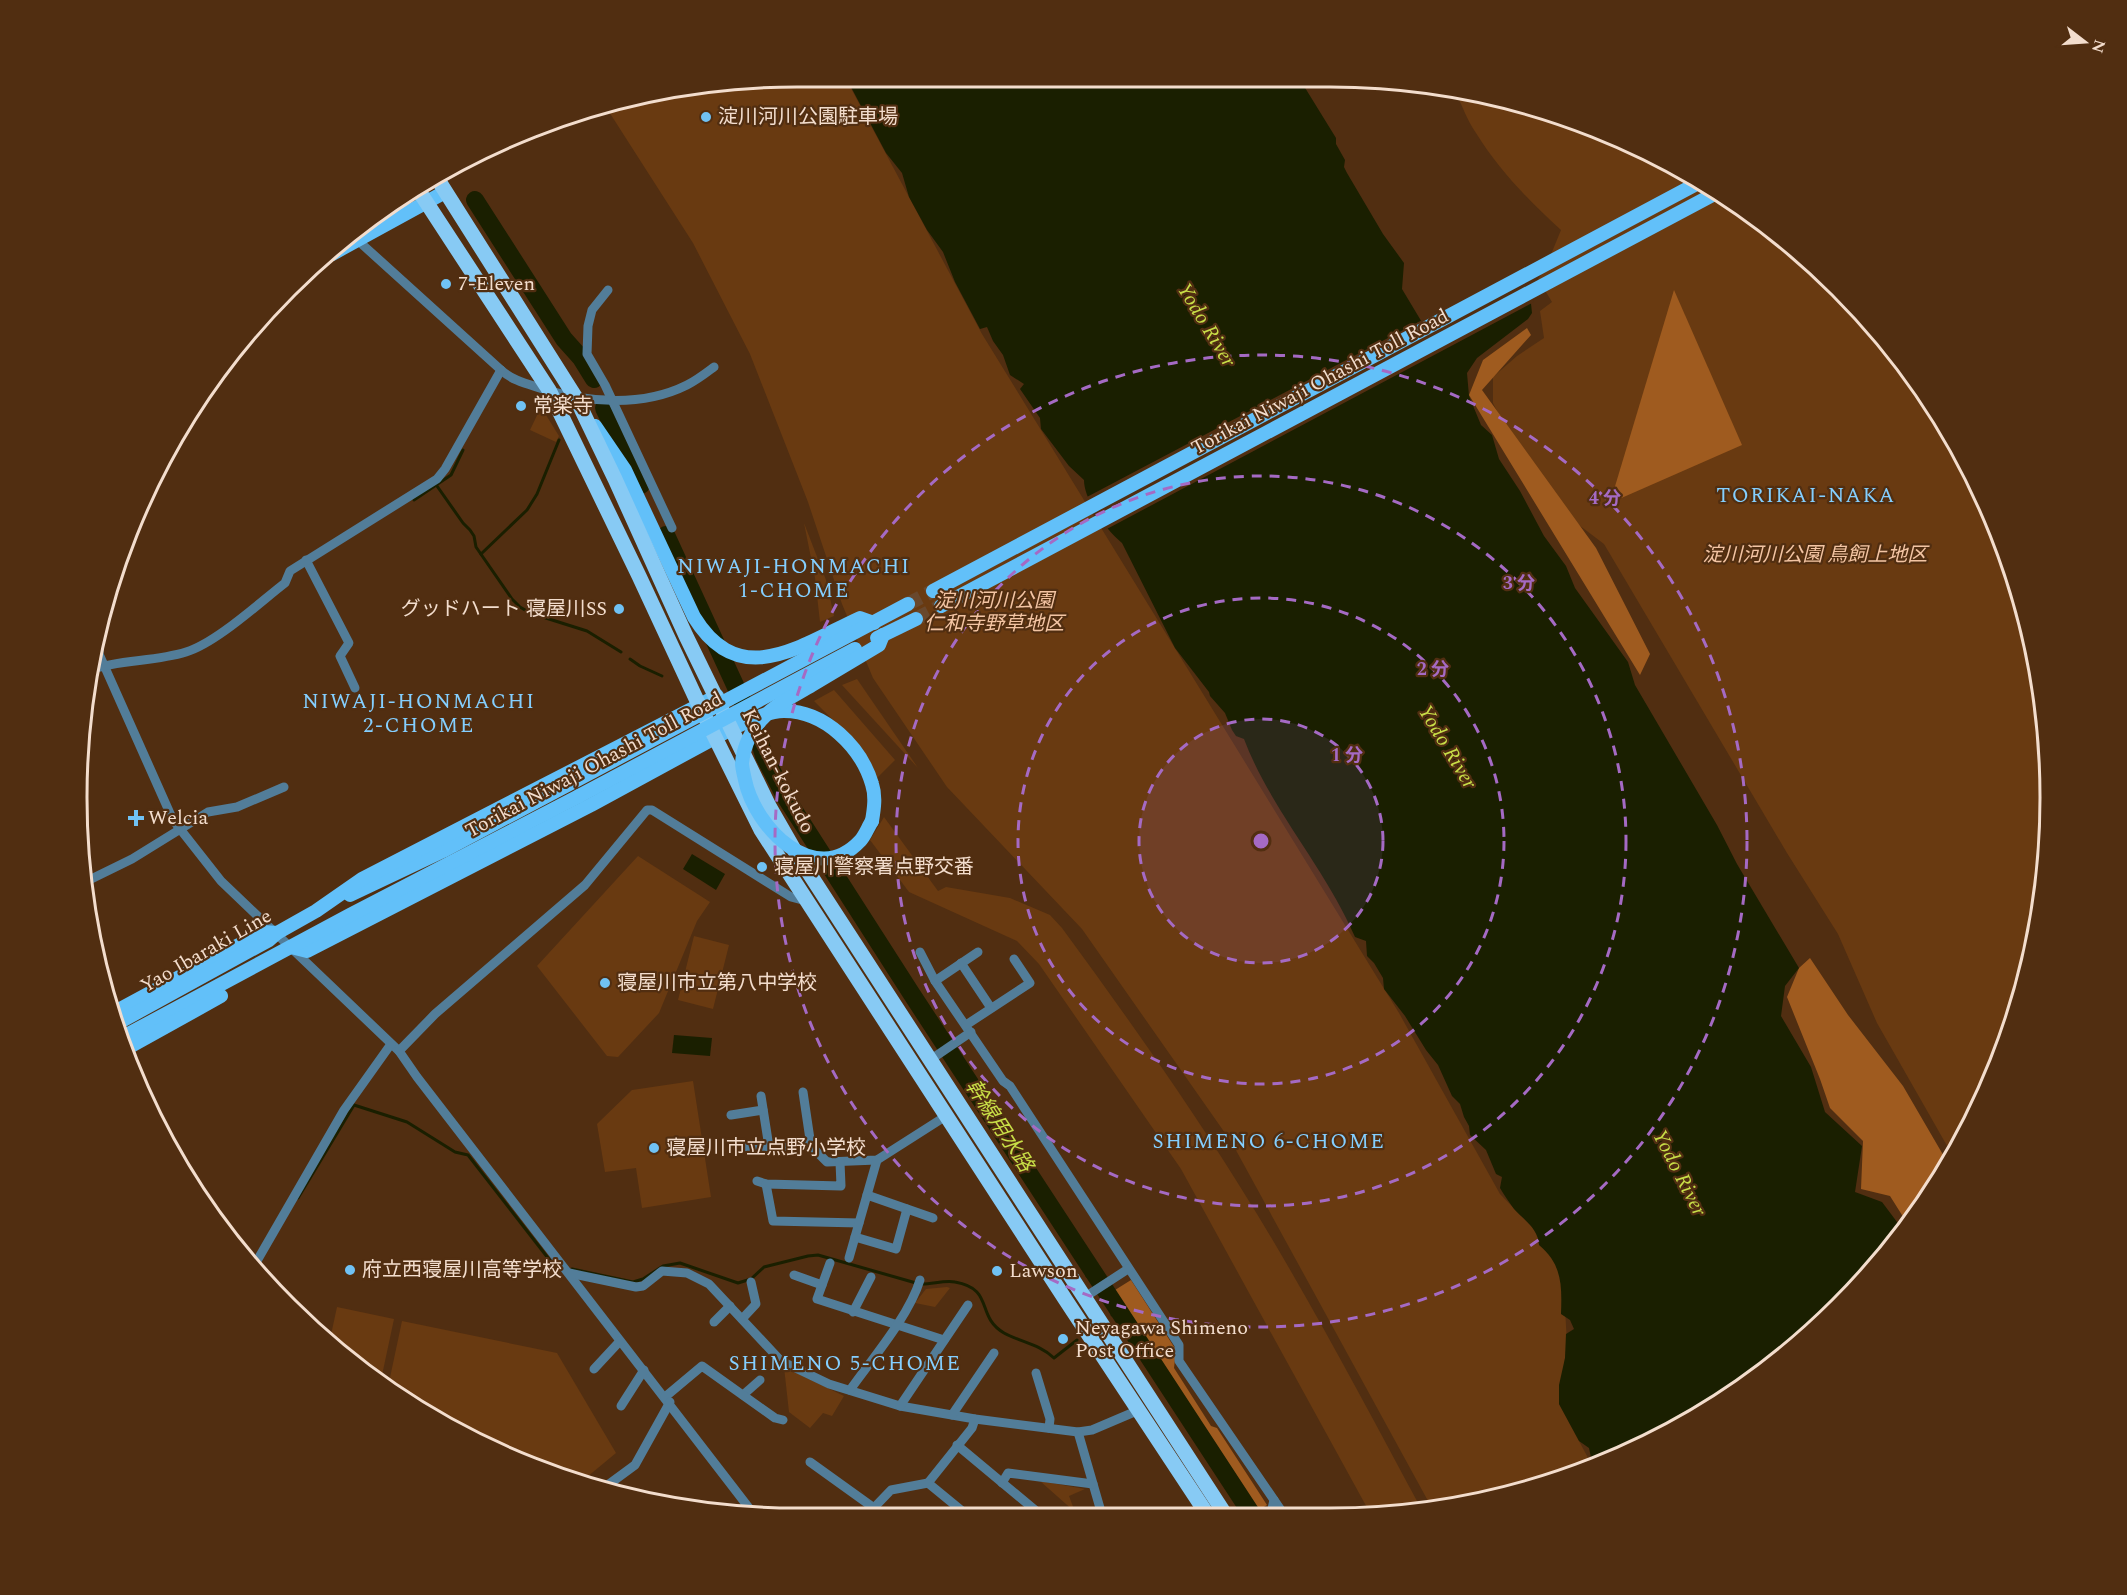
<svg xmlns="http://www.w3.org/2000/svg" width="2127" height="1595" font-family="Spectral,'Noto Sans JP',serif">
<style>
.green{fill:#693a11}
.forest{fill:#9f5b1f}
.water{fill:#1a1f00}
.pier{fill:#512e11}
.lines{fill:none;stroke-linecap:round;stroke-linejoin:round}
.stream{stroke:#1a1f00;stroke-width:3}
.river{stroke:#1a1f00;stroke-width:18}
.primary-tunnel{stroke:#69482d;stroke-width:14;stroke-dasharray:14 7;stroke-linecap:butt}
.minor{stroke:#527d99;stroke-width:9}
.primary{stroke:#62c0f9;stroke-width:14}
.trunk{stroke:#87caf4;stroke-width:15}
.primary-bridge{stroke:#62c0f9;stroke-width:14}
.ring{fill:none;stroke:#a56ac4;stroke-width:3;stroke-dasharray:10 8}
.poi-dot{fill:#70c2f4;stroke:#512e11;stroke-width:2}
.labels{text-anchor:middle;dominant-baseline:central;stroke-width:4.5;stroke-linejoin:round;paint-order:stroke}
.poi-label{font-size:20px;fill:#f3ddcd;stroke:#512e11;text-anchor:start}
.street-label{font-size:20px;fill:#f3ddcd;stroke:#512e11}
.park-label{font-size:20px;font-style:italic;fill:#f3c4a3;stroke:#512e11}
.water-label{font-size:21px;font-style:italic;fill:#c8de47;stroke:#512e11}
.neighbourhood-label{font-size:21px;letter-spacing:1.5px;fill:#84cfff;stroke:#512e11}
.rim{fill:none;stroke:#f3ddcd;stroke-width:3}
.centre{fill:#a56ac4;stroke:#512e11;stroke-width:3}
.ring-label{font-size:18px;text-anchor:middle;font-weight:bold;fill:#a56ac4;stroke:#512e11;stroke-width:4.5;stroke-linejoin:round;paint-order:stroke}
</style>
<rect width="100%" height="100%" fill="#512e11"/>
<g class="green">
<path d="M 797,77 L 845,77 L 982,334 L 1399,1013 L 1500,1194 L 1533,1228 L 1563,1274 L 1567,1343 L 1559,1404 L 1593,1467 L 1433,1510 L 1232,1143 L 1082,929 L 947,787 L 873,678 L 842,604 L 808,502 L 750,354 L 693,243 L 604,104 L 611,101 Z"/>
<path d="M 1455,91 L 1516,101 L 1606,132 L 1730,198 L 1839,287 L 1902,359 L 1976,479 L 2026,611 L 2049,751 L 2044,892 L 2012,1030 L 1954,1158 L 1877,1023 L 1838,934 L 1787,853 L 1604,544 L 1563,513 L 1511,439 L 1493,403 L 1493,377 L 1517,356 L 1544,338 L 1540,311 L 1552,302 L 1538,279 L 1545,269 L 1561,230 C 1529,201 1499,170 1476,133 C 1467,120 1462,105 1455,91 Z"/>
<path d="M 541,407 L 559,436 L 556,442 L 530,430 Z"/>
<path d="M 804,523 L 826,580 L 834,616 L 820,622 L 815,578 Z"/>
<path d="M 857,679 L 918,768 L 842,685 Z"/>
<path d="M 834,690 L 895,760 L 876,779 L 859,746 L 814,701 Z"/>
<path d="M 884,817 L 938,891 L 946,887 L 1010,898 L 1050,915 L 1062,928 C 1130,1021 1197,1115 1257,1214 C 1316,1311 1369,1412 1423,1512 L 1370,1513 L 1181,1169 L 1039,964 L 1017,941 L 909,892 L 870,840 Z"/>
<path d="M 638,856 L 710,902 L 697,921 L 659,1013 L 618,1057 L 607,1056 L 537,966 Z"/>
<path d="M 694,936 L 729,945 L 713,1009 L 678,1000 Z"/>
<path d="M 693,1081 L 711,1197 L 642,1208 L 636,1168 L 605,1172 L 597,1124 L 632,1090 Z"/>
<path d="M 947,1287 L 950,1288 L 935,1307 L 915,1303 L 926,1289 Z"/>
<path d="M 337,1307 L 394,1319 L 381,1380 L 329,1344 Z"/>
<path d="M 402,1321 L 557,1353 L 616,1453 L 581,1482 L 437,1422 L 388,1387 Z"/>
<path d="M 784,1367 L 844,1396 L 832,1416 L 823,1413 L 810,1428 L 789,1412 Z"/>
<path d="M 1040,1481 L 1085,1489 L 1069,1496 L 1075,1512 Z"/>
</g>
<g class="forest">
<path d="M 1674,290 L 1742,445 L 1610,503 Z"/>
<path d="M 1527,328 L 1531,335 L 1482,390 L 1596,548 L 1650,654 L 1640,675 L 1469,395 L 1483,360 Z"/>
<path d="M 1810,958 L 1848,1015 L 1903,1086 L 1949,1165 L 1907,1223 L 1890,1196 L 1861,1189 L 1863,1141 L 1830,1108 L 1820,1079 L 1787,997 L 1799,968 Z"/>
<path d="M 1131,1280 L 1176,1350 L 1174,1368 L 1211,1426 L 1217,1428 L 1267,1505 L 1259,1510 L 1115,1290 Z"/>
</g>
<g class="water">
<path d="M 849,77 L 1299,78 L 1336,138 L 1336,144 L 1345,160 L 1344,167 L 1347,173 L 1383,234 L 1404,263 L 1402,289 L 1429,334 L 1529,285 L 1532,313 L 1528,319 L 1477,358 L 1467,373 L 1469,396 L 1481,425 L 1492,435 L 1499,459 L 1520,491 L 1544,536 L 1566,566 L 1575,588 L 1628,662 L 1635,685 L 1717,825 L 1737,864 L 1799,968 L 1785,986 L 1781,1016 L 1811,1067 L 1825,1112 L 1862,1146 L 1855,1192 L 1882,1202 L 1903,1230 L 1871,1273 L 1768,1370 L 1605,1464 L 1593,1467 L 1589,1448 L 1579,1441 L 1559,1404 L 1559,1385 L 1565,1358 L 1566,1334 L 1574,1329 L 1570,1320 L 1561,1314 C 1562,1285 1562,1264 1539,1245 C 1538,1228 1524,1220 1514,1209 C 1509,1202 1504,1195 1500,1188 L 1502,1177 L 1496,1174 L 1486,1150 L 1470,1135 L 1469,1126 L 1464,1117 L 1460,1104 L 1452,1096 L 1438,1065 L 1426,1050 L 1405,1016 L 1384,989 L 1383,978 L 1374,963 L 1367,956 L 1366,941 L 1355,937 C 1325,867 1271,810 1244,739 L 1236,736 L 1232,730 L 1225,713 L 1210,696 L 1209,692 L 1175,648 L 1122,543 C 1106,530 1084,500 1084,480 L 1069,466 L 1041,429 L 1040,418 L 1020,389 L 1024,384 L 1010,375 L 1003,355 L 993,341 L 987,327 L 980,329 L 955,282 L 943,252 L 927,230 L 909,197 L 902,173 L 886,153 L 852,89 Z"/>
<path d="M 692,854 L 725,874 L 716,890 L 683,869 Z"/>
<path d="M 674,1035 L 712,1038 L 710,1056 L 672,1053 Z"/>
</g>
<path class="pier" d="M 1529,282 L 1532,284 L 1534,302 L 1105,530 L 1085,498 L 1424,319 L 1431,331 Z"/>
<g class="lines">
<g class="stream">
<path d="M 437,486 L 463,523 L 470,530 L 474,536 L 476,547 L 512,599 L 520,607 L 530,613 L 587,631 L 621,652"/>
<path d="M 414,500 L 451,475 L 463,450"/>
<path d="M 481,554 L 527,510 L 537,494 L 559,440"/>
<path d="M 630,659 L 640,666 L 662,676"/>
<path d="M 298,1198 L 354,1105 L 407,1122 L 455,1152 L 468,1155 L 555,1267 L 559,1268"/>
<path d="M 572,1269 L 633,1282 L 643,1279 L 663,1266 L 680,1263 L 738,1283 L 751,1279 L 764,1267 L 808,1256 L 818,1255 L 916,1283"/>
<path d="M 1087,1276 L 1096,1275"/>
<path d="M 922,1284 C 933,1284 945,1280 955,1282 C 995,1289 975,1316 1004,1333 C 1020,1342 1040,1344 1054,1358 L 1077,1340"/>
<path d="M 1112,1315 L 1119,1310"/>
</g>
<g class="river">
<path d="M 475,200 L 564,339 L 581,358 L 594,379"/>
<path d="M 604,408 L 641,485"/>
<path d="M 666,535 L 746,709"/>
<path d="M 757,733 L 764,756 L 786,798 L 911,993 L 1251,1513"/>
</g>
<g class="primary-tunnel">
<path d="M 908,604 L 933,591"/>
<path d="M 916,619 L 941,606"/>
</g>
<g class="minor">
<path d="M 354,237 L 501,370 C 513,381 528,384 543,389 C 589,403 643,407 687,385 C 697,380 706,373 714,367"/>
<path d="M 608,290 L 592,310 L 588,326 L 587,354 L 605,385 L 672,528"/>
<path d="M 306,560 L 349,643 L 340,656 L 355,688"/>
<path d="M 99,630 L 99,654 L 173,820 L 221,881 L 399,1051 L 417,1077 L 756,1517"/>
<path d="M 89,670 C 121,659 154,662 186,652 C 216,643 259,603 285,583 L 290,571 L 437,479 L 445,469 L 501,370"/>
<path d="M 83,883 L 132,859 L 208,812 L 237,807 L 284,787"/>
<path d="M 920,952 L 935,981 L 1003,1081 L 1010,1086 L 1179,1345 L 1179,1361 L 1283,1513"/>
<path d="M 961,963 L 991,1008"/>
<path d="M 935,981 L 978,952"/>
<path d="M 966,1025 L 1030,983 L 1014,959"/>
<path d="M 399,1051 L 435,1014 L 585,885 L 647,810 L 652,810 L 791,897 L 806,901"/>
<path d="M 930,1060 L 971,1032"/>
<path d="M 803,1092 L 811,1146 L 827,1162 L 877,1160 L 946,1116"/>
<path d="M 761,1096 L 769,1147"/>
<path d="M 731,1115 L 763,1110"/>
<path d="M 747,1147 L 811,1146"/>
<path d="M 757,1181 L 766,1184 L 841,1186 L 840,1162"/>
<path d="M 766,1184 L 773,1221 L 859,1223"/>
<path d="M 867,1195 L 933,1218"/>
<path d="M 855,1237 L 896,1249 L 907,1209"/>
<path d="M 849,1258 L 877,1160"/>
<path d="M 830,1263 L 817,1299 L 944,1340"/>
<path d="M 254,1266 L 344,1110 L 391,1044"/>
<path d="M 569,1273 L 636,1287 L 643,1286 L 662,1271 L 687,1273 L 709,1284 L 781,1361 L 829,1384 L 900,1406 L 975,1419 L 1078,1432 L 1092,1430 L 1139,1410"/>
<path d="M 794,1275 L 822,1285"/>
<path d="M 1085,1297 L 1128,1269"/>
<path d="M 853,1312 L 871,1277"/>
<path d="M 742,1319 L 756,1304 L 751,1282"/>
<path d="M 714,1322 L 730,1306"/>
<path d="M 594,1369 L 620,1341"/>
<path d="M 1036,1373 L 1050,1419 L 1049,1428"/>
<path d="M 850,1390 C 872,1359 909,1316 920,1280"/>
<path d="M 743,1395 L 760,1380"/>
<path d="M 665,1397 L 702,1366 L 775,1418 L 783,1420"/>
<path d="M 621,1406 L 644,1370"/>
<path d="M 900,1406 L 968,1305"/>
<path d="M 952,1415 L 994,1353"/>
<path d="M 1078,1432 L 1102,1515"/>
<path d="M 957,1445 L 1041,1515"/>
<path d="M 810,1462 L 874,1508"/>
<path d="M 1002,1483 L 1008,1473 L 1093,1484"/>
<path d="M 601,1490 L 635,1465 L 670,1402"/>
<path d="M 1271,1513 L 1274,1500"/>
<path d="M 967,1515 L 928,1483 L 972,1428 L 975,1419"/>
<path d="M 866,1516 L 891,1490 L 928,1483"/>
</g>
<g class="primary">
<path d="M 332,254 L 445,192"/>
<path d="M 595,426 L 625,470 L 694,617 C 740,692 801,645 860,618 L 874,623"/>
<path d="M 933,591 L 1700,182"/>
<path d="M 941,606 L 1718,192"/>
<path d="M 350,895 L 443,851 L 573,782"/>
<path d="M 291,947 L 307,951 L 591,805 L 731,729 C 747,722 767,711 784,711 C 825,711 861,747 872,784 C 876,796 874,809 872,821"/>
<path d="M 113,1013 L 263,932 L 277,933"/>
<path d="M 116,1024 L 269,940 L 277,933 L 316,911 L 362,879 L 717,696"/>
<path d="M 121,1038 L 350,915 L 579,796"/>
<path d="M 124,1050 L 221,996"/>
</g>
<g class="trunk">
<path d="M 435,175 L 576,398 L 615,479 L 686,636 L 769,806 L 796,853 L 1225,1514"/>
<path d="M 417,188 L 549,390 L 639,576 L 699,705 L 761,830 L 1065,1299 L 1207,1514"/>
</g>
<g class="primary-bridge">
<path d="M 877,638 L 916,619"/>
<path d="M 573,782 L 908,604"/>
<path d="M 579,796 L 855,649"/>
<path d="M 872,821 C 868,827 865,836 860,841 C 815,889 755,828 745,780 C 744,775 742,768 742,763 C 743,750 749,735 757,725 C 771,706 792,697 812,685 C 834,672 857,658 879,645 L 883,635"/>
</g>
</g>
<circle cx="1261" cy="841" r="122" fill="#a56ac4" fill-opacity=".12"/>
<g class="ring">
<circle cx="1261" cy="841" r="122"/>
<circle cx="1261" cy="841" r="243"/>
<circle cx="1261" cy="841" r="365"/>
<circle cx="1261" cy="841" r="486"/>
</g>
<g class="poi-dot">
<circle cx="706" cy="117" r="6"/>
<circle cx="446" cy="284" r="6"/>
<circle cx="521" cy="406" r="6"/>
<circle cx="619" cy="609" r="6"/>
<path d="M133 809h6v6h6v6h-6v6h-6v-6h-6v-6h6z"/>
<circle cx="762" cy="867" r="6"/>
<circle cx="605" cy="983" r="6"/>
<circle cx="654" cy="1148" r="6"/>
<circle cx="350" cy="1270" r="6"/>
<circle cx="997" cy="1271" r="6"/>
<circle cx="1063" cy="1339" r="6"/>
</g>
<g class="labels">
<g class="poi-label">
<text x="718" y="117">淀川河川公園駐車場</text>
<text x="458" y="284">7-Eleven</text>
<text x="533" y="406">常楽寺</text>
<text x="607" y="609" text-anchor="end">グッドハート 寝屋川SS</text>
<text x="148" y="818">Welcia</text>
<text x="774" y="867">寝屋川警察署点野交番</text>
<text x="617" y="983">寝屋川市立第八中学校</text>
<text x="666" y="1148">寝屋川市立点野小学校</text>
<text x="362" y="1270">府立西寝屋川高等学校</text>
<text x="1009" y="1271">Lawson</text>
<text x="1075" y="1328">Neyagawa Shimeno<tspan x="1075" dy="23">Post Office</tspan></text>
</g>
<g class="street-label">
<text transform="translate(1320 382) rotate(-28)">Torikai Niwaji Ohashi Toll Road</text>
<text transform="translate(594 765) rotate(-28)">Torikai Niwaji Ohashi Toll Road</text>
<text transform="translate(778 771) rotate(63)">Keihan-kokudo</text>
<text transform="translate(206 951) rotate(-30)">Yao Ibaraki Line</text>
</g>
<g class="park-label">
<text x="1815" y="555">淀川河川公園 鳥飼上地区</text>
<text x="994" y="601">淀川河川公園<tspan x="994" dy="23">仁和寺野草地区</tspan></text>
</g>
<g class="water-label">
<text transform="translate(1206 325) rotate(59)">Yodo River</text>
<text transform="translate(1447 747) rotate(59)">Yodo River</text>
<text transform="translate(999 1126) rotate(57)">幹線用水路</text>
<text transform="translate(1679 1173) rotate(63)">Yodo River</text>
</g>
<g class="neighbourhood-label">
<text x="1806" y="496">TORIKAI-NAKA</text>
<text x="794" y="567">NIWAJI-HONMACHI<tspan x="794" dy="24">1-CHOME</tspan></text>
<text x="419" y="702">NIWAJI-HONMACHI<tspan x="419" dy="24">2-CHOME</tspan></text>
<text x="1269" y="1142">SHIMENO 6-CHOME</text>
<text x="845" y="1364">SHIMENO 5-CHOME</text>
</g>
</g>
<path d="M0 0H2127V1595H0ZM797 87H1330A710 710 0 0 1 2040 797V798A710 710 0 0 1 1330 1508H797A710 710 0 0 1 87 798V797A710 710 0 0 1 797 87Z" fill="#512e11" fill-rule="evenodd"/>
<path class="rim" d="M797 87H1330A710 710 0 0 1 2040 797V798A710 710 0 0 1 1330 1508H797A710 710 0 0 1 87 798V797A710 710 0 0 1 797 87Z"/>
<circle cx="1261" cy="841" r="9" class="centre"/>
<g class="ring-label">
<text x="1605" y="504">4 分</text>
<text x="1519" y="589">3 分</text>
<text x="1433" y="675">2 分</text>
<text x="1347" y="761">1 分</text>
</g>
<g transform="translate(2085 42) rotate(107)" stroke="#512e11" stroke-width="4.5" paint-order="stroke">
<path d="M0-4.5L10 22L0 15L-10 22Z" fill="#f3ddcd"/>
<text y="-9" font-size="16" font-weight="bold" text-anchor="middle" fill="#f3ddcd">N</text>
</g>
</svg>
